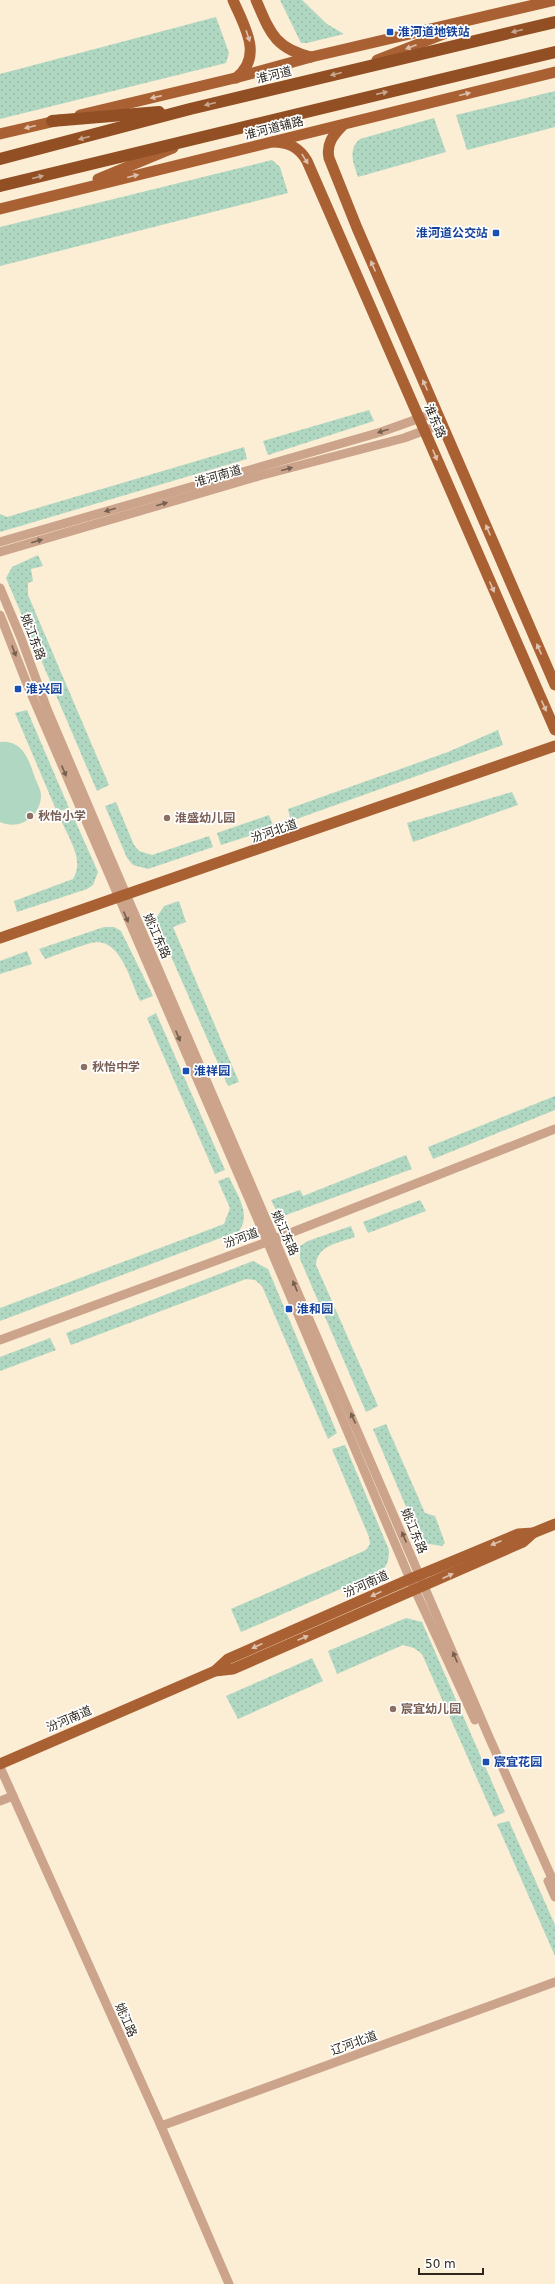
<svg xmlns="http://www.w3.org/2000/svg" width="555" height="2284" font-family="'DejaVu Sans','Noto Sans SC',sans-serif">
<style>
.grass{fill:url(#grass-dots)}
.pitch{fill:#afd7c1}
.lines{fill:none;stroke-linecap:round;stroke-linejoin:round}
.minor{stroke:#cca38b;stroke-width:9}
.major{stroke:#a96133;stroke-width:11}
.highway{stroke:#914f23;stroke-width:12}
.oneway{fill:#c8a791}
.oneway2{fill:#ddc0ad}
.oneway3{fill:#755f4f}
.transit-dot{fill:#1a4fb4;stroke:#fff;stroke-width:1.5}
.education-dot{fill:#8d6e63;stroke:#fff;stroke-width:1.5}
.labels{text-anchor:middle;dominant-baseline:central;stroke-width:3.5;stroke-linejoin:round;paint-order:stroke}
.transit-label{font-size:12px;font-weight:bold;fill:#164399;stroke:#fff;text-anchor:start}
.street-label{font-size:12px;fill:#2d271e;stroke:#fff}
.education-label{font-size:12px;font-weight:bold;fill:#785e54;stroke:#fff;text-anchor:start}
</style>
<defs>
<pattern id="grass-dots" width="8" height="8" patternUnits="userSpaceOnUse"><rect width="8" height="8" fill="#afd7c1"/><path d="M2 2h.1M6 6h.1" fill="none" stroke="#97b9a5" stroke-width="1.8" stroke-linecap="round"/></pattern>
</defs>
<rect width="100%" height="100%" fill="#fcedd5"/>
<g class="grass">
<path d="M 280,0 L 302,0 L 327,24 L 344,34 L 307,43 L 301,43 Z"/>
<path d="M 216,17 L 229,53 L 226,63 L 0,119 L 0,74 Z"/>
<path d="M 555,91 L 555,127 L 467,150 L 456,115 Z"/>
<path d="M 434,118 L 446,152 L 358,177 C 354,164 347,150 360,139 Z"/>
<path d="M 272,160 L 280,167 L 288,193 L 0,266 L 0,227 Z"/>
<path d="M 369,410 L 374,421 L 268,455 L 263,441 Z"/>
<path d="M 244,447 L 247,459 L 0,532 L 0,514 L 7,517 Z"/>
<path d="M 38,555 L 43,566 L 31,569 L 33,581 L 28,583 L 28,595 L 109,785 L 97,791 L 6,578 L 12,567 Z"/>
<path d="M 27,710 L 69,808 L 57,812 L 15,713 Z"/>
<path d="M 498,730 L 503,745 L 291,821 L 288,809 L 448,752 Z"/>
<path d="M 512,792 L 518,805 L 413,842 L 407,823 Z"/>
<path d="M 116,802 L 134,845 L 139,851 L 152,855 L 209,836 L 213,847 L 148,869 L 133,865 L 127,858 L 105,806 Z"/>
<path d="M 269,815 L 274,828 L 221,845 L 217,833 Z"/>
<path d="M 73,816 L 98,872 L 93,885 L 87,889 L 17,912 L 14,901 L 73,879 C 85,861 69,839 61,820 Z"/>
<path d="M 179,901 L 186,922 L 173,927 L 239,1082 L 228,1086 L 155,920 L 164,906 Z"/>
<path d="M 104,927 L 114,927 L 121,931 L 153,996 L 140,1001 C 131,983 122,942 97,942 C 86,943 57,955 45,959 L 39,949 Z"/>
<path d="M 27,951 L 32,964 L 0,974 L 0,961 Z"/>
<path d="M 156,1013 L 225,1170 L 215,1174 L 147,1018 Z"/>
<path d="M 555,1096 L 555,1110 L 433,1159 L 428,1147 Z"/>
<path d="M 406,1155 L 412,1169 L 286,1215 L 278,1214 L 271,1200 L 300,1190 L 303,1196 Z"/>
<path d="M 229,1177 C 236,1193 252,1214 239,1231 L 0,1321 L 0,1308 L 224,1224 L 230,1208 L 218,1181 Z"/>
<path d="M 420,1200 L 426,1211 L 368,1233 L 363,1222 Z"/>
<path d="M 351,1226 L 355,1237 C 339,1243 317,1245 316,1265 L 378,1406 L 366,1412 L 300,1259 L 300,1246 L 308,1241 Z"/>
<path d="M 253,1261 L 268,1269 L 337,1433 L 328,1439 L 262,1286 L 255,1280 L 246,1279 L 71,1345 L 66,1333 Z"/>
<path d="M 50,1338 L 56,1350 L 0,1371 L 0,1357 Z"/>
<path d="M 386,1424 L 425,1513 L 435,1516 L 445,1543 L 442,1546 L 423,1543 L 418,1535 L 373,1429 Z"/>
<path d="M 345,1445 L 389,1550 C 389,1559 388,1564 382,1571 L 241,1632 L 231,1609 L 366,1550 L 370,1544 L 369,1537 L 332,1449 Z"/>
<path d="M 406,1618 L 422,1622 L 505,1812 L 494,1817 L 422,1654 L 414,1648 L 403,1645 L 337,1674 L 328,1651 Z"/>
<path d="M 312,1658 L 323,1681 L 238,1719 L 226,1696 Z"/>
<path d="M 509,1821 L 555,1925 L 555,1956 L 497,1824 Z"/>
</g>
<path class="pitch" d="M 0,742 C 23,740 29,760 35,778 C 37,783 41,790 41,795 C 41,817 19,831 0,822 Z"/>
<g class="lines">
<g class="minor">
<path d="M 0,542 L 381,432 L 437,412"/>
<path d="M 0,552 L 259,476 L 404,438 L 442,424"/>
<path d="M 0,588 L 21,638 L 47,709 L 107,850 L 489,1737 L 555,1885"/>
<path d="M 0,615 L 27,684 L 267,1241 L 410,1579 L 475,1720"/>
<path d="M 0,1340 L 275,1239 L 555,1129"/>
<path d="M 0,1767 L 161,2126 L 229,2284"/>
<path d="M 0,1801 L 13,1796"/>
<path d="M 548,1881 L 555,1897"/>
<path d="M 161,2126 L 555,1982"/>
</g>
<g class="major">
<path d="M 233,0 C 244,26 264,56 236,78"/>
<path d="M 256,0 C 270,32 274,48 311,57"/>
<path d="M 377,60 L 454,30"/>
<path d="M 80,115 L 235,78 L 311,57 L 555,0"/>
<path d="M 343,125 C 333,135 326,144 329,158 L 357,228 L 555,685"/>
<path d="M 0,134 L 60,120"/>
<path d="M 273,142 C 288,142 299,147 307,161 L 555,730"/>
<path d="M 98,179 L 173,148"/>
<path d="M 0,209 L 555,72"/>
<path d="M 0,938 L 555,746"/>
<path d="M 215,1671 L 228,1659 L 410,1579 L 518,1534 L 533,1533 L 555,1524"/>
<path d="M 0,1764 L 215,1671 L 233,1669 L 523,1542 L 533,1533"/>
</g>
<g class="highway">
<path d="M 52,121 L 159,112"/>
<path d="M 0,159 L 190,109 L 555,22"/>
<path d="M 0,186 L 555,52"/>
</g>
</g>
<defs><path id="oneway-solid" d="M-6-.8H1V-3.2L6.5 0L1 3.2V.8H-6Z"/></defs>
<g class="oneway">
<use href="#oneway-solid" transform="translate(517 31) rotate(166)"/>
<use href="#oneway-solid" transform="translate(336 74) rotate(166)"/>
<use href="#oneway-solid" transform="translate(382 93) rotate(-13)"/>
<use href="#oneway-solid" transform="translate(210 104) rotate(166)"/>
<use href="#oneway-solid" transform="translate(84 138) rotate(165)"/>
<use href="#oneway-solid" transform="translate(38 177) rotate(-14)"/>
</g>
<g class="oneway2">
<use href="#oneway-solid" transform="translate(248 36) rotate(71)"/>
<use href="#oneway-solid" transform="translate(411 47) rotate(159)"/>
<use href="#oneway-solid" transform="translate(465 94) rotate(-14)"/>
<use href="#oneway-solid" transform="translate(156 97) rotate(167)"/>
<use href="#oneway-solid" transform="translate(30 127) rotate(166)"/>
<use href="#oneway-solid" transform="translate(305 159) rotate(58)"/>
<use href="#oneway-solid" transform="translate(133 176) rotate(-14)"/>
<use href="#oneway-solid" transform="translate(373 266) rotate(-114)"/>
<use href="#oneway-solid" transform="translate(425 385) rotate(-114)"/>
<use href="#oneway-solid" transform="translate(435 455) rotate(67)"/>
<use href="#oneway-solid" transform="translate(488 530) rotate(-113)"/>
<use href="#oneway-solid" transform="translate(492 587) rotate(66)"/>
<use href="#oneway-solid" transform="translate(539 649) rotate(-114)"/>
<use href="#oneway-solid" transform="translate(544 706) rotate(66)"/>
<use href="#oneway-solid" transform="translate(496 1543) rotate(157)"/>
<use href="#oneway-solid" transform="translate(448 1576) rotate(-24)"/>
<use href="#oneway-solid" transform="translate(376 1594) rotate(156)"/>
<use href="#oneway-solid" transform="translate(303 1638) rotate(-23)"/>
<use href="#oneway-solid" transform="translate(257 1646) rotate(156)"/>
</g>
<g class="oneway3">
<use href="#oneway-solid" transform="translate(383 431) rotate(163)"/>
<use href="#oneway-solid" transform="translate(287 469) rotate(-15)"/>
<use href="#oneway-solid" transform="translate(162 504) rotate(-16)"/>
<use href="#oneway-solid" transform="translate(110 510) rotate(164)"/>
<use href="#oneway-solid" transform="translate(37 541) rotate(-16)"/>
<use href="#oneway-solid" transform="translate(14 651) rotate(69)"/>
<use href="#oneway-solid" transform="translate(64 771) rotate(67)"/>
<use href="#oneway-solid" transform="translate(126 917) rotate(67)"/>
<use href="#oneway-solid" transform="translate(178 1036) rotate(67)"/>
<use href="#oneway-solid" transform="translate(295 1286) rotate(-113)"/>
<use href="#oneway-solid" transform="translate(353 1418) rotate(-114)"/>
<use href="#oneway-solid" transform="translate(404 1537) rotate(-113)"/>
<use href="#oneway-solid" transform="translate(455 1657) rotate(-113)"/>
</g>
<g class="transit-dot">
<rect x="386" y="28" width="8" height="8" rx="2"/>
<rect x="492" y="229" width="8" height="8" rx="2"/>
<rect x="14" y="685" width="8" height="8" rx="2"/>
<rect x="182" y="1067" width="8" height="8" rx="2"/>
<rect x="285" y="1305" width="8" height="8" rx="2"/>
<rect x="482" y="1758" width="8" height="8" rx="2"/>
</g>
<g class="education-dot">
<circle cx="30" cy="816" r="4"/>
<circle cx="167" cy="818" r="4"/>
<circle cx="84" cy="1067" r="4"/>
<circle cx="393" cy="1709" r="4"/>
</g>
<g class="labels">
<g class="transit-label">
<text x="398" y="32">淮河道地铁站</text>
<text x="488" y="233" text-anchor="end">淮河道公交站</text>
<text x="26" y="689">淮兴园</text>
<text x="194" y="1071">淮祥园</text>
<text x="297" y="1309">淮和园</text>
<text x="494" y="1762">宸宜花园</text>
</g>
<g class="street-label">
<text transform="translate(274 75) rotate(-14)">淮河道</text>
<text transform="translate(274 128) rotate(-14)">淮河道辅路</text>
<text transform="translate(435 421) rotate(67)">淮东路</text>
<text transform="translate(218 476) rotate(-16)">淮河南道</text>
<text transform="translate(33 637) rotate(69)">姚江东路</text>
<text transform="translate(274 831) rotate(-19)">汾河北道</text>
<text transform="translate(157 936) rotate(66)">姚江东路</text>
<text transform="translate(285 1233) rotate(66)">姚江东路</text>
<text transform="translate(241 1238) rotate(-20)">汾河道</text>
<text transform="translate(414 1531) rotate(67)">姚江东路</text>
<text transform="translate(366 1584) rotate(-24)">汾河南道</text>
<text transform="translate(69 1719) rotate(-23)">汾河南道</text>
<text transform="translate(126 2020) rotate(66)">姚江路</text>
<text transform="translate(354 2043) rotate(-20)">辽河北道</text>
</g>
<g class="education-label">
<text x="38" y="816">秋怡小学</text>
<text x="175" y="818">淮盛幼儿园</text>
<text x="92" y="1067">秋怡中学</text>
<text x="401" y="1709">宸宜幼儿园</text>
</g>
</g>
<path d="M419 2268v6h64v-6" fill="none" stroke="#2d271e" stroke-width="2"/>
<text x="425" y="2268" font-size="12" fill="#2d271e" stroke="#ffffff" stroke-width="3" paint-order="stroke">50 m</text>
</svg>
